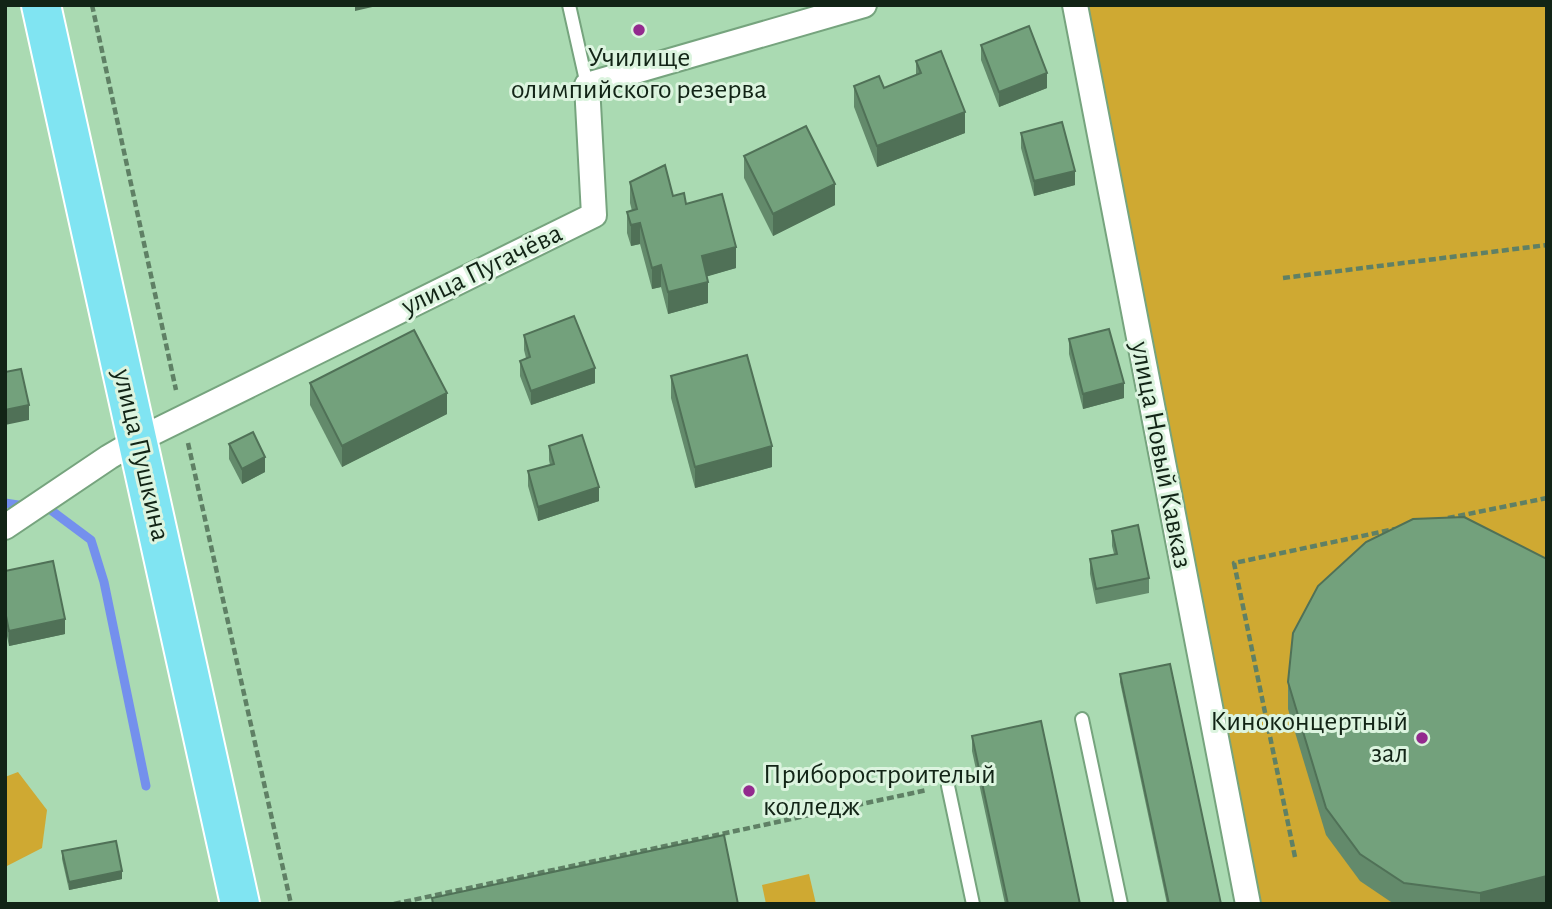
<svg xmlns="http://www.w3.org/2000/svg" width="1552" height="909" font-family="'Alegreya Sans',sans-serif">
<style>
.green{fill:#cfa932}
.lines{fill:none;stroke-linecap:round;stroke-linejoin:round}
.stream{stroke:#7490ed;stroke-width:9}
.lane-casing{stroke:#76a47e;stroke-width:16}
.street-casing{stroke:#76a47e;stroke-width:28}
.primary-casing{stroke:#fff;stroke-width:42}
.path{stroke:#5f8065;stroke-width:4.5;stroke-dasharray:7 3.5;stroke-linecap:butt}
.lane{stroke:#fff;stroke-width:12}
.street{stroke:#fff;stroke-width:24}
.primary{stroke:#80e4f2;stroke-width:38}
.wall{fill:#638a6b}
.shaded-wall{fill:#507157}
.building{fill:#73a17c;stroke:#507157;stroke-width:2}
.poi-dot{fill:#932a8e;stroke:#dcf4df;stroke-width:2.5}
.labels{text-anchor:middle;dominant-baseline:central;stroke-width:6;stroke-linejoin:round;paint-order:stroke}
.poi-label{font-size:28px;fill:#122416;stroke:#dcf4df}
.street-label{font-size:28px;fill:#122416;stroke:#dcf4df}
</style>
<rect width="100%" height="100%" fill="#aadab2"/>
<g class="green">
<path d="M 1085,5 L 1547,5 L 1547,904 L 1252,904 Z"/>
<path d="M 18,772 L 47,810 L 42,848 L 5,867 L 5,777 Z"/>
<path d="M 809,874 L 816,904 L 766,904 L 762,885 Z"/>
</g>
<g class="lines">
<g class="stream">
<path d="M 5,503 L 18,505"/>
<path d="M 52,511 L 91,540 L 104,582 L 146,786"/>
</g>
<defs>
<g id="lane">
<path d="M 569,5 L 587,85"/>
<path d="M 1082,719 L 1121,904"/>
<path d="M 948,786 L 973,904"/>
</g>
<g id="street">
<path d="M 1075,5 L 1248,904"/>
<path d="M 5,527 L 109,457 L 138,440 L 594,215 L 587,85 L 864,5"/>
</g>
<path id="primary" d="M 41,5 L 240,904"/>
</defs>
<use href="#lane" class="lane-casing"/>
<use href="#street" class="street-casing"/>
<use href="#primary" class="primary-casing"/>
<g class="path">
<path d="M 92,5 L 176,390"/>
<path d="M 1283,278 L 1547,245"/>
<path d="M 188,443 L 291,904"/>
<path d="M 1448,518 L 1547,498"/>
<path d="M 1295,857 L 1234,563 L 1395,529"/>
<path d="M 394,904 L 927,790"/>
</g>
<use href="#lane" class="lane"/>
<use href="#street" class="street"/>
<use href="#primary" class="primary"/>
</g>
<g class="wall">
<path d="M 981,45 L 1047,88 L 999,107 L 981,60 Z"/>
<path d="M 916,61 L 965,133 L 877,167 L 854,107 L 854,86 L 884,88 L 916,75 Z"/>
<path d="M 1021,133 L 1075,185 L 1034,196 L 1021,148 Z"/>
<path d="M 744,156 L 835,205 L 773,236 L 744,178 Z"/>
<path d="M 630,182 L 673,196 L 686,204 L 736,268 L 707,276 L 708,303 L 668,314 L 661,287 L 652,289 L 640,244 L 631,246 L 627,233 L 627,212 L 632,211 L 630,203 Z"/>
<path d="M 524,335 L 595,383 L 531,405 L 520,376 L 520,361 L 526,358 L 524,350 Z"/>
<path d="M 1069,339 L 1124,398 L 1083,409 L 1069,354 Z"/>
<path d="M 671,376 L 772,467 L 695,488 L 671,398 Z"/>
<path d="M 310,383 L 447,414 L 342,467 L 310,405 Z"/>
<path d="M 229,444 L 265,472 L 242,484 L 229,459 Z"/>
<path d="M 549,446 L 599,501 L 538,521 L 528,486 L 528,471 L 550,465 L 549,460 Z"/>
<path d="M 1112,531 L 1149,578 L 1149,593 L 1096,604 L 1090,574 L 1090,559 L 1114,554 L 1112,546 Z"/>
<path d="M 1547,559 L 1547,903 L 1394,904 L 1360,881 L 1326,835 L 1288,709 L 1288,682 Z"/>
<path d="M 5,571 L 65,634 L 9,646 L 5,626 Z"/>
<path d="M 1120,674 L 1221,904 L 1167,904 L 1120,682 Z"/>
<path d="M 972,736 L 1080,904 L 1005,904 L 972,751 Z"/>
<path d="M 62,851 L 122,879 L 69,890 L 62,859 Z"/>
</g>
<g class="shaded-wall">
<path d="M 355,5 L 381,5 L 355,11 Z"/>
<path d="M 1047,73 L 1047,88 L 999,107 L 999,92 Z"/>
<path d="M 965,112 L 965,133 L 877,167 L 877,146 Z"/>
<path d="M 1075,171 L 1075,185 L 1034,196 L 1034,181 Z"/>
<path d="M 835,184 L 835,205 L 773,236 L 773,214 Z"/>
<path d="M 640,223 L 640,244 L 631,246 L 631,225 Z"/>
<path d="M 736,247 L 736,268 L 702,278 L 702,256 Z"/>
<path d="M 661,265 L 661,287 L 652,289 L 652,268 Z"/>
<path d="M 708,282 L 708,303 L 668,314 L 668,292 Z"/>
<path d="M 595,368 L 595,383 L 531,405 L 531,391 Z"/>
<path d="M 1124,383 L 1124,398 L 1083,409 L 1083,394 Z"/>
<path d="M 447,393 L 447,414 L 342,467 L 342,446 Z"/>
<path d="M 29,405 L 29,420 L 5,425 L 5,410 Z"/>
<path d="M 772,446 L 772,467 L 695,488 L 695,467 Z"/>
<path d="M 265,457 L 265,472 L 242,484 L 242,469 Z"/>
<path d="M 599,487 L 599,501 L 538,521 L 538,507 Z"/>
<path d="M 65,619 L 65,634 L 9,646 L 9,631 Z"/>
<path d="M 122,871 L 122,879 L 69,890 L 69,882 Z"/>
<path d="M 1547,876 L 1546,904 L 1480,904 L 1480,893 Z"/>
</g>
<g class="building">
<path d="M 1029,26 L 1047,73 L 999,92 L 981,45 Z"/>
<path d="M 941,51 L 965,112 L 877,146 L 854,86 L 879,76 L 884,88 L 921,73 L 916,61 Z"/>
<path d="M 1062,122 L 1075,171 L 1034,181 L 1021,133 Z"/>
<path d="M 806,126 L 835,184 L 773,214 L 744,156 Z"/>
<path d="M 665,165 L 673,196 L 684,193 L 686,204 L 722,194 L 736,247 L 702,256 L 708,282 L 668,292 L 661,265 L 652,268 L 640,223 L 631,225 L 627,212 L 637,209 L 630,182 Z"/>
<path d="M 574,316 L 595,368 L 531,391 L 520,361 L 530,357 L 524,335 Z"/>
<path d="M 1109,329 L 1124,383 L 1083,394 L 1069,339 Z"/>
<path d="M 414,330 L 447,393 L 342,446 L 310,383 Z"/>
<path d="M 747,355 L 772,446 L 695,467 L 671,376 Z"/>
<path d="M 21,369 L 29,405 L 5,410 L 5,372 Z"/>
<path d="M 253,432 L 265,457 L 242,469 L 229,444 Z"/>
<path d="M 582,435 L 599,487 L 538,507 L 528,471 L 554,464 L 549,446 Z"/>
<path d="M 1464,517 L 1547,559 L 1547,876 L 1480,893 L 1404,883 L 1360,854 L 1326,808 L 1288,682 L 1293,633 L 1318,586 L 1366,542 L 1413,519 Z"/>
<path d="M 1138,525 L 1149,578 L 1096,589 L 1090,559 L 1117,554 L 1112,531 Z"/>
<path d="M 53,561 L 65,619 L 9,631 L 5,611 L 5,571 Z"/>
<path d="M 1170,664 L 1221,904 L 1169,904 L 1120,674 Z"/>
<path d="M 1041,721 L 1080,904 L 1008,904 L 972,736 Z"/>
<path d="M 724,835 L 738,904 L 433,904 L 432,898 Z"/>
<path d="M 116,841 L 122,871 L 69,882 L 62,851 Z"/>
</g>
<g class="poi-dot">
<circle cx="639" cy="30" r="7"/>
<circle cx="1422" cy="738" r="7"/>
<circle cx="749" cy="791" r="7"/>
</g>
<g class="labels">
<g class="poi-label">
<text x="639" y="58">Училище<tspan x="639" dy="32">олимпийского резерва</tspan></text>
<text x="1408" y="722" text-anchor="end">Киноконцертный<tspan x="1408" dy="32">зал</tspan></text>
<text x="763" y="775" text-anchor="start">Приборостроителый<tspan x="763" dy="32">колледж</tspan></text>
</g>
<g class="street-label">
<text transform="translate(482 270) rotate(-26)">улица Пугачёва</text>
<text transform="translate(141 455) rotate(77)">улица Пушкина</text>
<text transform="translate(1161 455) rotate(79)">улица Новый Кавказ</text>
</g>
</g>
<rect width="1552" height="909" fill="none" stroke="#122416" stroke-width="14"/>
</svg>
